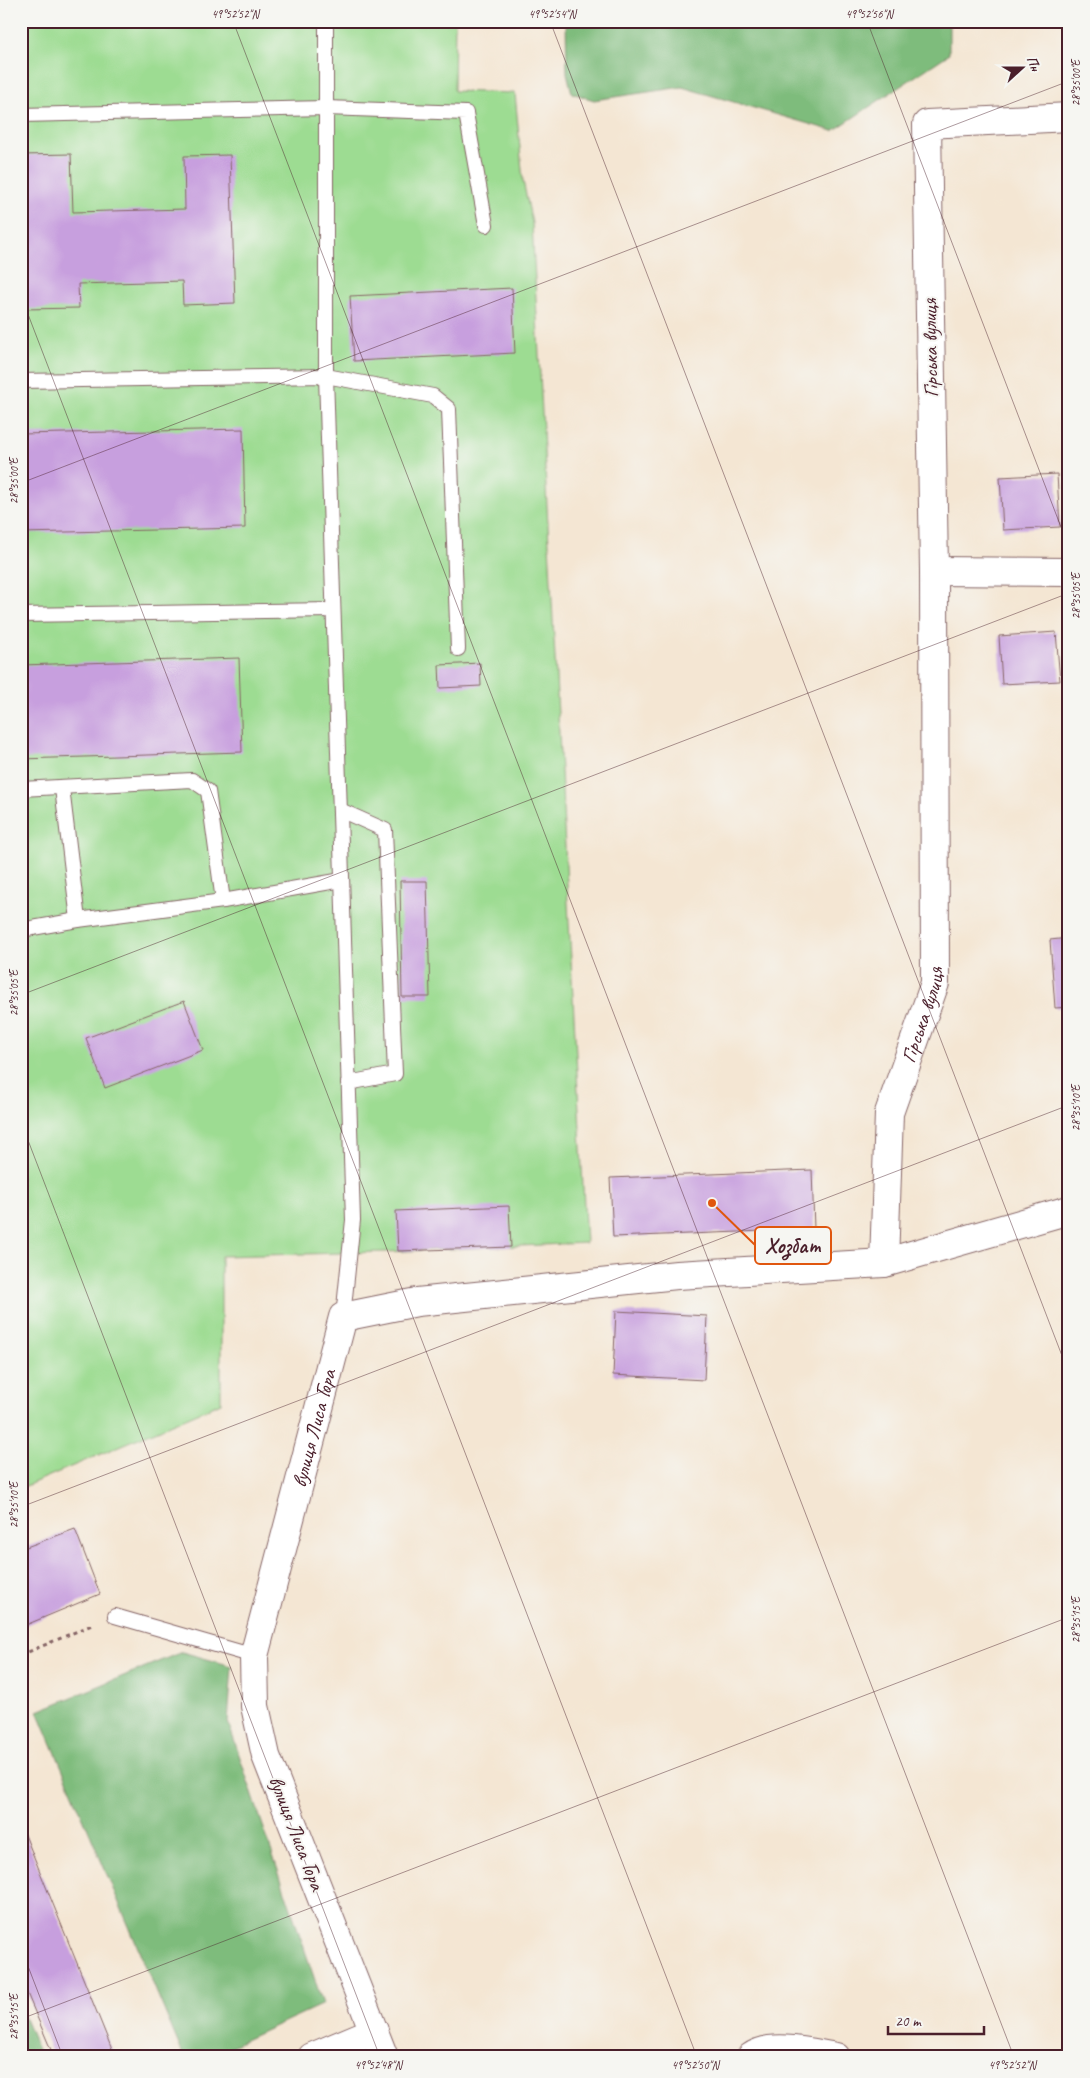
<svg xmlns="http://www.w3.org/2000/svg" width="1090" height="2078" font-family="Caveat,sans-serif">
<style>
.green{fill:#9ddc92;stroke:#747e5e}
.forest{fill:#7ebc7c;stroke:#646e54}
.building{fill:#c79fde}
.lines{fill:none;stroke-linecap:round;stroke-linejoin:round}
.lane-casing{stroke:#866566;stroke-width:16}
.street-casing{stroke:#866566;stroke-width:30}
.path{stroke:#866566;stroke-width:3;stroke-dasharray:4 4;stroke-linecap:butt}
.lane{stroke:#fff;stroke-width:14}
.street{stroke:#fff;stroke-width:28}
.ticks{fill:none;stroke:#4a1f2b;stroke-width:1;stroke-opacity:0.45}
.labels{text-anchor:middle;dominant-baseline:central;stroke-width:4;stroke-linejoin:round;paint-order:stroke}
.street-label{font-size:21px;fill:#4a1f2b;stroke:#f6f6f2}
.leader{fill:none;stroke:#e0560e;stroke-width:2}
.callout-dot{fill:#e0560e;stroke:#f6f6f2;stroke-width:2}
.callout{fill:#f6f6f2;stroke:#e0560e;stroke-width:2}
.callout-label{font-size:22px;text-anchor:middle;font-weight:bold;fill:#4a1f2b}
.neatline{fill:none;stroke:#4a1f2b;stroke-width:2}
.ticks-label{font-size:12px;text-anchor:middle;fill:#4a1f2b}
</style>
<rect width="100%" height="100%" fill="#f6f6f2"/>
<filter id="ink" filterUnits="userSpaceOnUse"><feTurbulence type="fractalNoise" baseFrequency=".02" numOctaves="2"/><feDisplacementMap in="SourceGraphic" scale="10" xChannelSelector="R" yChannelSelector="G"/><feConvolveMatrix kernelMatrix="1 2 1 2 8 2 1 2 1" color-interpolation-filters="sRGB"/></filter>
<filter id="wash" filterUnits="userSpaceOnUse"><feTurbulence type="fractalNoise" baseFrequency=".0096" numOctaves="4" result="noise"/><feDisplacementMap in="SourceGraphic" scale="20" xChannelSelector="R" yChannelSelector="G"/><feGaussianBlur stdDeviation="1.12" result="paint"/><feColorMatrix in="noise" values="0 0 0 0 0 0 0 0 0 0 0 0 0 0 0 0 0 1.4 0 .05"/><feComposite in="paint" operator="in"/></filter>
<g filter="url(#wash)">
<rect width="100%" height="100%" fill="#f4e6d3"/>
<path class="green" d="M 21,21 L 455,21 L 454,91 L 515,93 L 523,181 L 532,223 L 586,1243 L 385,1252 L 221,1256 L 221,1403 L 21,1488 Z"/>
<g class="forest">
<path d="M 566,21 L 949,21 L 949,54 L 833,131 L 682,87 L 594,100 L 572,93 L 567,73 Z"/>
<path d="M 182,1652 L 232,1666 L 228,1722 L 323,2004 L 208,2057 L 184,2057 L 38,1711 Z"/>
<path d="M 21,2009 L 41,2057 L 21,2057 Z"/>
</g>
<g id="blocks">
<g class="building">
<path d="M 71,154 L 73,212 L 185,209 L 184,156 L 230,155 L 235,303 L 183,305 L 182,281 L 78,284 L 79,308 L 25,309 L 21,155 Z"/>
<path d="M 512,288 L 515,353 L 354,361 L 350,296 Z"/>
<path d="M 243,429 L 245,528 L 21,533 L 21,434 Z"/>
<path d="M 1057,474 L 1060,527 L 1003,530 L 1000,477 Z"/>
<path d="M 1056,632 L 1060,681 L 1002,684 L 999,636 Z"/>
<path d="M 239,658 L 242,752 L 21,759 L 21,665 Z"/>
<path d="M 480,663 L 481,686 L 440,688 L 439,665 Z"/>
<path d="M 400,881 L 427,881 L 430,997 L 402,997 Z"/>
<path d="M 1069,938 L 1069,1007 L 1055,1008 L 1050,940 Z"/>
<path d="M 184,1001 L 203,1050 L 105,1088 L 86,1038 Z"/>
<path d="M 812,1170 L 814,1229 L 613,1237 L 610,1178 Z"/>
<path d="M 509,1206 L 511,1247 L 398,1251 L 396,1211 Z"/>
<path d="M 616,1311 L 707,1316 L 704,1380 L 613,1375 Z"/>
<path d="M 75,1529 L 100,1594 L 21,1627 L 21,1549 Z"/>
<path d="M 21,1825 L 115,2057 L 54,2057 L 21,1979 Z"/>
</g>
</g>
</g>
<g filter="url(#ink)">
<use href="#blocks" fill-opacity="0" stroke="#866566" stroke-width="1"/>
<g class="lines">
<defs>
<g id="lane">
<path d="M 326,21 L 326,376 L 353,1220 L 343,1317"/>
<path d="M 21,115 L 326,108 L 466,113 L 486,225"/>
<path d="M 21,381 L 326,376 L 433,396 L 449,409 L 458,649"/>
<path d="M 21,615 L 333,610"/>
<path d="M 62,788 L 78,920"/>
<path d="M 21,789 L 192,780 L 208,791 L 223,901"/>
<path d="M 340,810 L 385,830 L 395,1074 L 348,1083"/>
<path d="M 21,930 L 78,920 L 223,901 L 342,880"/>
<path d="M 115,1616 L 254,1656"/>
</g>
<g id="street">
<path d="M 934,571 L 1069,572"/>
<path id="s1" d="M 884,1263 L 889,1113 L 935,983 L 934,571 L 927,124 L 1069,117"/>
<path d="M 312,2057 L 374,2031"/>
<path id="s2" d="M 384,2057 L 266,1756 L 255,1706 L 254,1656 L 343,1317 L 417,1302 L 677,1275 L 884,1263 L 1069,1210"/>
<path d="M 751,2057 C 770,2042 813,2053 836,2057"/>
</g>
</defs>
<use href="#lane" class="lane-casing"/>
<use href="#street" class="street-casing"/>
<path class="path" d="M 21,1655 L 94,1624"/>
<use href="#lane" class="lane"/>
<use href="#street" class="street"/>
</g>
</g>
<path class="ticks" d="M 233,21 L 1014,2057M 550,21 L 1069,1374M 867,21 L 1069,548M 21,296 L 697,2057M 21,483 L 1069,81M 21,995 L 1069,593M 21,1122 L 380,2057M 21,1507 L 1069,1105M 21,1948 L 63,2057M 21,2019 L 1069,1617"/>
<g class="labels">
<g class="street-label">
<text transform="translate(930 348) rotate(-91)">Гірська вулиця</text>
<text stroke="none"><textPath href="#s1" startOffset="254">Гірська вулиця</textPath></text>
<text stroke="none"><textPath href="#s2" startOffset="660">вулиця Лиса Гора</textPath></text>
<text transform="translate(297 1833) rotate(69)">вулиця Лиса Гора</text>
</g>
</g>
<path class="leader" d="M712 1203L755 1245"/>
<circle class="callout-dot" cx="712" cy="1203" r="5"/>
<rect class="callout" x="755" y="1227" width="76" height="37" rx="5"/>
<g class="callout-label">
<text x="793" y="1253">Хозбат</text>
</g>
<rect width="1090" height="2078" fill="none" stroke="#f6f6f2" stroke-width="55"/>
<g transform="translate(1022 68) rotate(69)" stroke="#f6f6f2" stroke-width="4" paint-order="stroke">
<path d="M0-4L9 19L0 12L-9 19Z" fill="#4a1f2b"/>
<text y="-8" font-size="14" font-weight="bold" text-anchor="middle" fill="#4a1f2b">Пн</text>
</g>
<path d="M888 2026v8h96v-8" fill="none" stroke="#4a1f2b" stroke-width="2.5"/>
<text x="895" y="2026" font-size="15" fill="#4a1f2b" stroke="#f6f6f2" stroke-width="4" paint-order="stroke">20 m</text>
<rect x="28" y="28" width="1034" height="2022" class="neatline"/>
<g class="ticks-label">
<text x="235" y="18">49°52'52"N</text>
<text x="552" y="18">49°52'54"N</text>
<text x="869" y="18">49°52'56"N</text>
<text transform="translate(1076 83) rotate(-90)" y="4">28°35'00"E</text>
<text transform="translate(14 481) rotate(-90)" y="4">28°35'00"E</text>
<text transform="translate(1076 596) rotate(-90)" y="4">28°35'05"E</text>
<text transform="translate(14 993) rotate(-90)" y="4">28°35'05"E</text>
<text transform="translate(1076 1108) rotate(-90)" y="4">28°35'10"E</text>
<text transform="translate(14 1505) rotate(-90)" y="4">28°35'10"E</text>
<text transform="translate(1076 1620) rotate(-90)" y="4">28°35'15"E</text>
<text transform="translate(14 2017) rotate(-90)" y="4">28°35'15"E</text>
<text x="378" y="2069">49°52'48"N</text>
<text x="695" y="2069">49°52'50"N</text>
<text x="1012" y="2069">49°52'52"N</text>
</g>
</svg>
